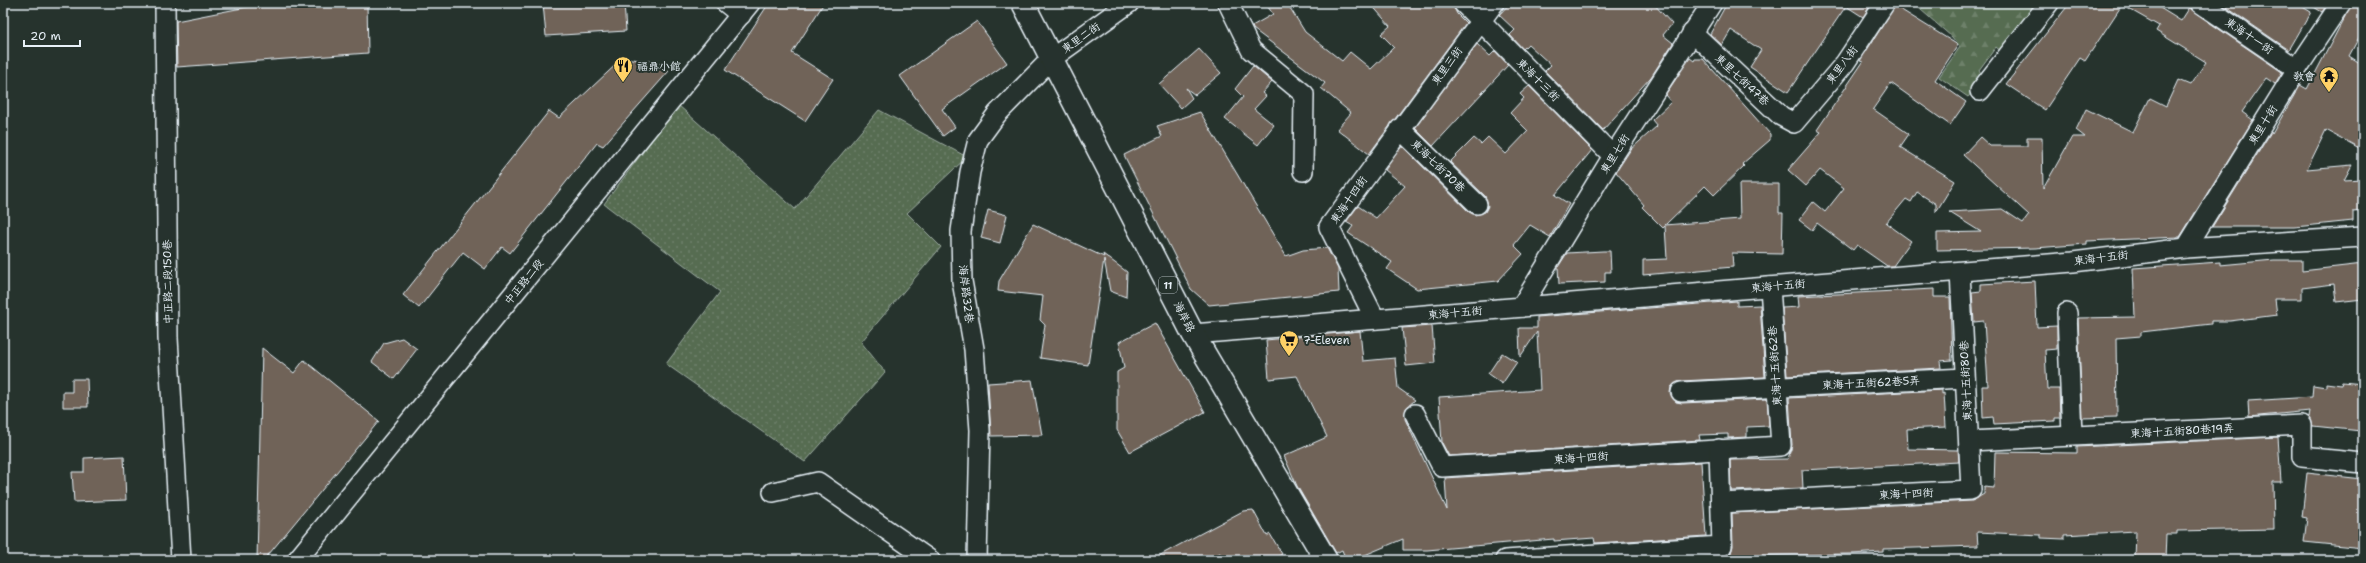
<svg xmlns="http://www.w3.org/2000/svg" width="2366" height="563" font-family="'Shantell Sans','LXGW WenKai TC',sans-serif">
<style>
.grass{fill:url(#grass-dots);stroke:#9faea4}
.forest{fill:url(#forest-firs);stroke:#9faea4}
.building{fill:#6f6459;stroke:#e8f1f8}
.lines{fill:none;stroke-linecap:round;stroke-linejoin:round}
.minor-casing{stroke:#e8f1f8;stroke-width:22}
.major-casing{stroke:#e8f1f8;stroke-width:25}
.minor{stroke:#26332d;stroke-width:19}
.major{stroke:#26332d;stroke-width:22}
.labels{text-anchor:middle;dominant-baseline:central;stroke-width:4;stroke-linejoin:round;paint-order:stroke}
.shield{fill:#26332d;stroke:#aeb8bb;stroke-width:1}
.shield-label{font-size:10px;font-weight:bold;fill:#e8f1f8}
.street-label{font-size:11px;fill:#e8f1f8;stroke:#26332d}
.poi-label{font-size:11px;fill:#e8f1f8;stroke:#26332d;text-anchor:start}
</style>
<defs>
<pattern id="grass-dots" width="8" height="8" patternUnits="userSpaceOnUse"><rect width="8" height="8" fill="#566c51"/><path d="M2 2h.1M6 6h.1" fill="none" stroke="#6e816b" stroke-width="1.8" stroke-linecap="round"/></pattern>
<pattern id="forest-firs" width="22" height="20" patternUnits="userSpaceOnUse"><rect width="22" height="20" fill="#566c51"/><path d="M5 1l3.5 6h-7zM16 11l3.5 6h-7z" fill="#6e816b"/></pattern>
</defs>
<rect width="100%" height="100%" fill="#26332d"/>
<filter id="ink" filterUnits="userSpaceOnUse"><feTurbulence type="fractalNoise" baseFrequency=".025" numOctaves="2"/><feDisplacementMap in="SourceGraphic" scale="8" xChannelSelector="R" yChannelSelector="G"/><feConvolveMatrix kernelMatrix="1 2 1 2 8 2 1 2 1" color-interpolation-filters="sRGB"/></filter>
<g filter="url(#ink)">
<path class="grass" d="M 678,105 L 795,209 L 879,110 L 967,157 L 907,213 L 941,247 L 861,342 L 885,372 L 805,462 L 666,364 L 720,292 L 604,204 Z"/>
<path class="forest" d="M 1913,3 L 2043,3 L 2004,54 L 1996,47 L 1979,70 L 1984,78 L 1968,97 L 1939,77 L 1960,47 L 1952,37 Z"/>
<g class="building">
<path d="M 267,3 L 367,3 L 368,53 L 177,67 L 176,21 Z"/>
<path d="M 543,3 L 624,3 L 626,31 L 546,36 Z"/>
<path d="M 769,3 L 824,3 L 792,53 L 833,79 L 805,121 L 725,70 Z"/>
<path d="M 1265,3 L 1287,3 L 1305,32 L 1342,61 L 1350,52 L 1371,69 L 1394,47 L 1381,34 L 1390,26 L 1370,3 L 1452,3 L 1457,14 L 1466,23 L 1369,154 L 1337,129 L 1351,113 L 1321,88 L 1325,83 L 1253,29 L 1252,26 L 1273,14 Z"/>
<path d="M 1510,3 L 1653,3 L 1672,24 L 1663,35 L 1673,43 L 1651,77 L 1603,130 L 1545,71 L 1551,65 L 1528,44 L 1523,49 L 1510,35 L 1515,30 L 1499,15 Z"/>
<path d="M 1727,3 L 1872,3 L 1863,17 L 1846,6 L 1788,92 L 1750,67 L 1761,50 L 1731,30 L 1722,45 L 1710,34 Z"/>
<path d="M 2070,3 L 2152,3 L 2181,21 L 2190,7 L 2194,12 L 2282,72 L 2275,84 L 2266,78 L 2242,112 L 2253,120 L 2180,237 L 2087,241 L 2087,244 L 2035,248 L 1937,250 L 1937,233 L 1981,232 L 1949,212 L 2002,209 L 2023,223 L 2029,215 L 1963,155 L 1980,137 L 1990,146 L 2027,146 L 2027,137 L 2042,137 L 2043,189 L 2072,137 L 2085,137 L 2076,130 L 2086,109 L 2133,132 L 2150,98 L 2166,106 L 2178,80 L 2190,85 L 2206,62 L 2156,31 L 2159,26 L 2122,5 L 2085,61 L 2080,58 L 2045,110 L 2006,84 Z"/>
<path d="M 2220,3 L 2296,3 L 2311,12 L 2289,50 Z"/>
<path d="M 2307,3 L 2328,3 L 2322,12 Z"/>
<path d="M 2352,3 L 2363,3 L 2363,30 L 2349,56 L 2363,65 L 2363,150 L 2326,130 L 2307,169 L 2352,165 L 2344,180 L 2363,179 L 2363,211 L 2353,212 L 2353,221 L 2295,227 L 2212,227 L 2271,132 L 2272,134 L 2300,85 L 2307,89 Z"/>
<path d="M 1895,6 L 1958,45 L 1935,80 L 1966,102 L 1950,125 L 1891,83 L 1873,109 L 1909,134 L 1900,147 L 1955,181 L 1936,212 L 1936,204 L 1917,192 L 1911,202 L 1906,199 L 1886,223 L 1911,241 L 1893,266 L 1887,266 L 1857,245 L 1853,250 L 1817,223 L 1812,230 L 1799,220 L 1813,202 L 1825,212 L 1844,188 L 1820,170 L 1806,186 L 1788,170 L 1821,132 L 1817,130 L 1863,62 L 1860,61 Z"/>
<path d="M 977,21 L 1007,63 L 942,109 L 955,127 L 943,136 L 900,76 Z"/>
<path d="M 1477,44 L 1490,56 L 1495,51 L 1508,65 L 1433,146 L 1415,128 Z"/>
<path d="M 1199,49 L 1221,73 L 1195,95 L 1186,88 L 1192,98 L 1181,108 L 1159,84 Z"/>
<path d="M 623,58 L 657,62 L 669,71 L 603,146 L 597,143 L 510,253 L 502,247 L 485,269 L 463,252 L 419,308 L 403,295 L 549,111 L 559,118 Z"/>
<path d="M 1690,58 L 1694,61 L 1695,59 L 1703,59 L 1770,134 L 1770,140 L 1742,164 L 1744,166 L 1714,195 L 1705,186 L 1665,225 L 1740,219 L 1739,184 L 1779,184 L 1779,213 L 1783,213 L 1782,254 L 1732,253 L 1733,267 L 1643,275 L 1643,260 L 1667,259 L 1665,226 L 1663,228 L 1642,207 L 1644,205 L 1616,172 L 1631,149 L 1657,126 L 1652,120 L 1671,102 L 1665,95 Z"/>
<path d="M 1253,66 L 1272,82 L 1262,93 L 1266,96 L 1254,109 L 1274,125 L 1258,145 L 1225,119 L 1243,97 L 1235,89 Z"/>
<path d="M 1529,86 L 1592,150 L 1555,195 L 1569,204 L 1550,237 L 1530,225 L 1514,245 L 1523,254 L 1498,281 L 1417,289 L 1387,269 L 1392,262 L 1348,233 L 1353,226 L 1346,222 L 1358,206 L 1376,218 L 1405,186 L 1385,170 L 1402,146 L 1469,212 L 1475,215 L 1485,212 L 1488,206 L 1485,196 L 1450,162 L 1474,138 L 1481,144 L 1488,137 L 1506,154 L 1528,131 L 1510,113 L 1524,98 L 1520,94 Z"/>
<path d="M 1200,112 L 1286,256 L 1303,250 L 1327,248 L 1338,269 L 1339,292 L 1209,305 L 1191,289 L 1124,155 L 1162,136 L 1157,126 Z"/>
<path d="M 988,210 L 1007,215 L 1000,243 L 981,238 Z"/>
<path d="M 1033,224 L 1104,257 L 1103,254 L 1127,272 L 1126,297 L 1110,291 L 1104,259 L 1088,365 L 1040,358 L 1045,325 L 1040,320 L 1043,296 L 998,291 L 999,281 Z"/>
<path d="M 1603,251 L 1610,251 L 1611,272 L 1605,272 L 1605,282 L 1559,284 L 1558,267 L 1567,253 Z"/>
<path d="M 2274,260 L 2302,260 L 2302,271 L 2363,264 L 2363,299 L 2336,302 L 2334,284 L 2302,288 L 2302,299 L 2275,299 L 2277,315 L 2230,321 L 2211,321 L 2211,324 L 2141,332 L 2141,336 L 2116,338 L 2117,417 L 2082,418 L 2078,318 L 2135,317 L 2133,268 L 2220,262 L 2220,265 Z"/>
<path d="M 2035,281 L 2037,327 L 2057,326 L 2057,349 L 2045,350 L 2047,389 L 2059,389 L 2060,418 L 2055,418 L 2055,421 L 1994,424 L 1993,417 L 1983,418 L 1982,386 L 1988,386 L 1984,321 L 1974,322 L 1972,292 L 1981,291 L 1981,284 Z"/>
<path d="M 1934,289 L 1934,297 L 1950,297 L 1952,360 L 1940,361 L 1941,368 L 1787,376 L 1782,308 L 1799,307 L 1798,296 Z"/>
<path d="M 1737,301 L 1737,306 L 1760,305 L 1765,377 L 1680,381 L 1671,387 L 1670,393 L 1676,402 L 1682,403 L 1767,399 L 1769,426 L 1747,427 L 1747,437 L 1728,438 L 1728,434 L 1699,435 L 1700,440 L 1449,456 L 1442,443 L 1439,397 L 1540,390 L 1537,332 L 1520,357 L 1519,328 L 1537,328 L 1537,317 Z"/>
<path d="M 1155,323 L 1205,412 L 1130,452 L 1117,430 L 1117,372 L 1124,368 L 1119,342 Z"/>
<path d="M 1432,326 L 1435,363 L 1406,366 L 1402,328 Z"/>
<path d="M 1360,331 L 1363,361 L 1395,358 L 1398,388 L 1415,400 L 1406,408 L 1405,419 L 1447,510 L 1445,478 L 1701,462 L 1706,536 L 1595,543 L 1594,538 L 1554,541 L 1554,539 L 1427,550 L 1403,550 L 1403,539 L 1353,560 L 1346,560 L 1342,550 L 1336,553 L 1297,486 L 1284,456 L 1327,437 L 1297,376 L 1269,379 L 1266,340 Z"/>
<path d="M 402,338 L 417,349 L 394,379 L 372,362 L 384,343 Z"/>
<path d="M 262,348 L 294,373 L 304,360 L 379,421 L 264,560 L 257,560 Z"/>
<path d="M 1502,353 L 1517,362 L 1502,384 L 1488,374 Z"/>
<path d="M 72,379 L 87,379 L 88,407 L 63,407 L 63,392 L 72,392 Z"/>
<path d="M 1032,380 L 1042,435 L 991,436 L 988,383 Z"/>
<path d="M 2342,382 L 2363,384 L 2363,430 L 2361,431 L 2313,426 L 2309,417 L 2310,411 L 2249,417 L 2248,401 L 2312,397 L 2313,385 L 2326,387 L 2326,383 L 2341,385 Z"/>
<path d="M 1942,390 L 1942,394 L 1944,393 L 1946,427 L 1907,429 L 1908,449 L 1958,450 L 1959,462 L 1802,470 L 1803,488 L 1731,491 L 1730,460 L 1788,459 L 1792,445 L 1789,398 Z"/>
<path d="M 2278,437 L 2281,482 L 2273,482 L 2274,529 L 2177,531 L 2177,534 L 2166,534 L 2165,560 L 2135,560 L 2136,531 L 2064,535 L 2064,539 L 2041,538 L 2041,535 L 1977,532 L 1978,546 L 1883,549 L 1883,552 L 1852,554 L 1730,556 L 1733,546 L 1732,513 L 1972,501 L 1984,494 L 1984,487 L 1994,488 L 1995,452 L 2077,453 L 2077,447 Z"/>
<path d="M 124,456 L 126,500 L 74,502 L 72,472 L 84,472 L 84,458 Z"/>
<path d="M 2307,473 L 2363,479 L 2363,548 L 2304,542 L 2307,518 L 2302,517 Z"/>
<path d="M 1253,510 L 1267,536 L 1270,534 L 1282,554 L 1273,560 L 1224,560 L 1220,553 L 1206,560 L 1151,560 L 1243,511 Z"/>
</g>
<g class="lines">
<defs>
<g id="minor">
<path d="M 165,3 L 168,338 L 181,560"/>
<path d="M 726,3 L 741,15"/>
<path d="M 1228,3 L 1251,50 L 1304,94 L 1303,171"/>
<path d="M 1463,3 L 1613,156"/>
<path d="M 2200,3 L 2297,69"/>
<path d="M 1692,32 L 1781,116 L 1794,123 L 1845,63 L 1885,3"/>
<path d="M 1980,91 L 2049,3"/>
<path d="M 1400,129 L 1477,204"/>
<path d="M 2186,248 L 2297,69 L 2341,3"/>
<path d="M 1521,307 L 1613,156 L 1712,3"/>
<path d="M 2067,313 L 2072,435"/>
<path d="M 1375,319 L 1329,227 L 1494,3"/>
<path d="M 1193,334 L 2073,262 L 2186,248 L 2363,237"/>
<path d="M 1681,392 L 1965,378"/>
<path d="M 1415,414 L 1442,467 L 1781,446 L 1770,287"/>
<path d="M 1969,441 L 2302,425 L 2302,457 L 2363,463"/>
<path d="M 773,492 L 818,482 L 930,560"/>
<path d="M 1721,503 L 1971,490 L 1960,272"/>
<path d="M 297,560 L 750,3"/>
<path d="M 977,560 L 980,430 L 974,349 L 962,281 L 961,231 L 970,172 L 978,140 L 997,114 L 1051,59 L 1129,3"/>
<path d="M 1505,560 L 1722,546 L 1719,449"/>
</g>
<path id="major" d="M 1023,3 L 1193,334 L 1326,560"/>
</defs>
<use href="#minor" class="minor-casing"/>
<use href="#major" class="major-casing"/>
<use href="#minor" class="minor"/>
<use href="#major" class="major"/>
</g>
</g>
<defs>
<symbol id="restaurant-pin" viewBox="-11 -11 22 30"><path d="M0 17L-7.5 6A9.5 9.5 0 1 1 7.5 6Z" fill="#ffd166" stroke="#26332d"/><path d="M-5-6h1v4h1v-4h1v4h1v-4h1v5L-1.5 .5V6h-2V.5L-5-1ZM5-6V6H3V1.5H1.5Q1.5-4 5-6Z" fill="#111"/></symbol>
<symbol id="temple-pin" viewBox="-11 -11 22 30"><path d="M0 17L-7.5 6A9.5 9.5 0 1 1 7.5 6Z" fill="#ffd166" stroke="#26332d"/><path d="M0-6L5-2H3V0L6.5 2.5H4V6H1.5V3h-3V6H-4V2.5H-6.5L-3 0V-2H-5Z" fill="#111"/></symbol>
<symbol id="supermarket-pin" viewBox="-11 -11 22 30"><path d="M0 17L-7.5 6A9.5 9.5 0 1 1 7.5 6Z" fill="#ffd166" stroke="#26332d"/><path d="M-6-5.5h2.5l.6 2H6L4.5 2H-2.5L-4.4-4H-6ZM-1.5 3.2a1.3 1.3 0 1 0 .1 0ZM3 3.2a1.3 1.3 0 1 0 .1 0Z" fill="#111"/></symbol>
</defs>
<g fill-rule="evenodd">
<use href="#restaurant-pin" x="612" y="55" width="22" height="30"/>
<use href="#temple-pin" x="2318" y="65" width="22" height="30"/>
<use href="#supermarket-pin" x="1278" y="329" width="22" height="30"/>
</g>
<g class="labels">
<rect class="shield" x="1159" y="277" width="18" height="16" rx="3"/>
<g class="shield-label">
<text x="1168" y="285">11</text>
</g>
<g class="street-label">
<text transform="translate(2249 36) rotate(34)">東海十一街</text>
<text transform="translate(1081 38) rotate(-35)">東里二街</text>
<text transform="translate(1842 65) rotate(-53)">東里八街</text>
<text transform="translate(1447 66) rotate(-54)">東里三街</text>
<text transform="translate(1538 80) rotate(45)">東海十三街</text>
<text transform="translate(1742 80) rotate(43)">東里七街47巷</text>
<text transform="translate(2263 125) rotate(-58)">東里十街</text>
<text transform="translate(1615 154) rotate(-58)">東里七街</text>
<text transform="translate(1438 166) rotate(44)">東海七街70巷</text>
<text transform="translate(1349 200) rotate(-55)">東海十四街</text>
<text transform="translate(2101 258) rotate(-7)">東海十五街</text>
<text transform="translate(168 282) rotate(-91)">中正路二段150巷</text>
<text transform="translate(524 282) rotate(-51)">中正路二段</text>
<text transform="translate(1778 286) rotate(-5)">東海十五街</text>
<text transform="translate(966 294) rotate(83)">海岸路32巷</text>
<text transform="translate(1455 313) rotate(-5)">東海十五街</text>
<text transform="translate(1184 317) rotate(63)">海岸路</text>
<text transform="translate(1775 366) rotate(-94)">東海十五街62巷</text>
<text transform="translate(1966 381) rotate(-93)">東海十五街80巷</text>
<text transform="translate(1871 383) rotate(-3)">東海十五街62巷5弄</text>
<text transform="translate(2182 431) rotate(-3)">東海十五街80巷19弄</text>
<text transform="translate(1581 458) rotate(-4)">東海十四街</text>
<text transform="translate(1906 494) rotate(-3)">東海十四街</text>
</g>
<g class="poi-label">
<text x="637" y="66">福鼎小館</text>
<text x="2315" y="76" text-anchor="end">教會</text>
<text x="1303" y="340">7-Eleven</text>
</g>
</g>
<rect width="2366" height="563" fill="none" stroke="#26332d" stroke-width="16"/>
<rect x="8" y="8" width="2350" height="547" fill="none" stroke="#e8f1f8" stroke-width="1.5" filter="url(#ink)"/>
<path d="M24 40v6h56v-6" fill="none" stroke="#e8f1f8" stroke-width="2"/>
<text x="30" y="40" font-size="12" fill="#e8f1f8" stroke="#26332d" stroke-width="3" paint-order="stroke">20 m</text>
</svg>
